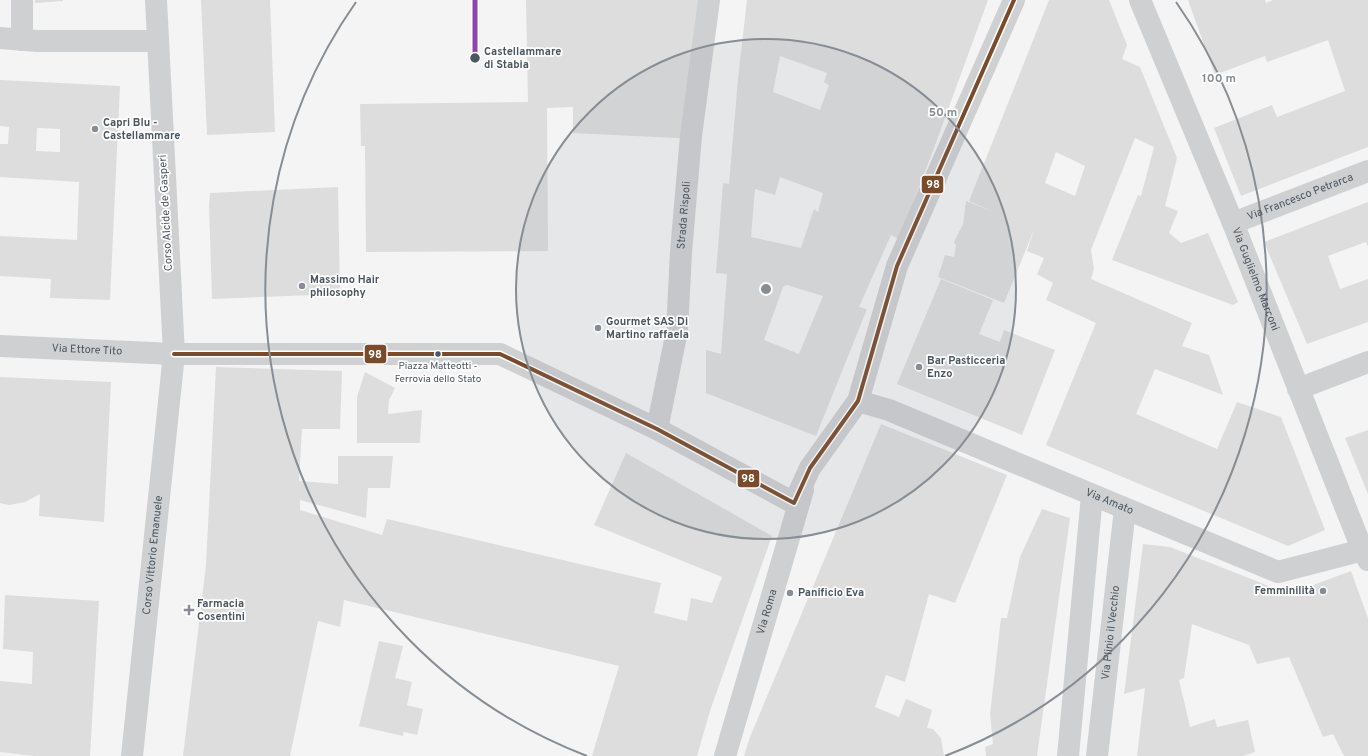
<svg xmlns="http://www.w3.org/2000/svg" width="1368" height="756" font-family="Overpass,sans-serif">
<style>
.building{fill:#ddddde;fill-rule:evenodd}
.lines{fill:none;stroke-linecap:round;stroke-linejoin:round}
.minor{stroke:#ced0d2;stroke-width:22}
.bus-1-casing{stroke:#fff;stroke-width:7}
.bus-1{stroke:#7a4b2a;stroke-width:4}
.rail-1-casing{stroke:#fff;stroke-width:8}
.rail-1{stroke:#8e44ad;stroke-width:5}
.ring{fill:none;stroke:#868d94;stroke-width:2}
.stop-dot{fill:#4a5661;stroke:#fff;stroke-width:1.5}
.poi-dot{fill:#868d94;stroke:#fff;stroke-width:1.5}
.labels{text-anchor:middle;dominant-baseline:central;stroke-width:3.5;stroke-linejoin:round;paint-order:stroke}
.bus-label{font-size:10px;fill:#4a5661;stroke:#fff}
.stop-label{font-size:11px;font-weight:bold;fill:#4a5661;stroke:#fff;text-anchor:start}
.poi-label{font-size:11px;font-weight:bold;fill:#4a5661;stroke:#fff;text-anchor:start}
.street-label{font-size:11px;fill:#4a5661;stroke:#fff}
.centre{fill:#868d94;stroke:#fff;stroke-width:2}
.ring-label{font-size:12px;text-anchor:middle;font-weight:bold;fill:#868d94;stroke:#fff;stroke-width:3.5;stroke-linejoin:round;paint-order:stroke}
.line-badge{stroke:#fff;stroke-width:1.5}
.badge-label{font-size:11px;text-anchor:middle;font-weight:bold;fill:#fff}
</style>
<rect width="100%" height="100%" fill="#f4f4f4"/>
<g class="building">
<path d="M 35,0 L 63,0 L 63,1 L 35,3 Z"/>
<path d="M 201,0 L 270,0 L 275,132 L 207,135 Z"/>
<path d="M 526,0 L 711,0 L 697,139 L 573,133 L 573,107 L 547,108 L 548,251 L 366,252 L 365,146 L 361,146 L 360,104 L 528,102 Z"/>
<path d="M 747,0 L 988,0 L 934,148 L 899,239 L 891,235 L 859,307 L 867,309 L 816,436 L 706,393 L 706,350 L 721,354 L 727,274 L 716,273 L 723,183 L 729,184 L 738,79 ZM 780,56 L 827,73 L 824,82 L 829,85 L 820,110 L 773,92 ZM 780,177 L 823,193 L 818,212 L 814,209 L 801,248 L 751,237 L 755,189 L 775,195 ZM 787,285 L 823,296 L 799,354 L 764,340 L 783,287 Z"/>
<path d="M 1049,0 L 1109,0 L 1127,45 L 1122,59 L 1140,67 L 1177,158 L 1165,206 L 1178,211 L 1169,233 L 1181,243 L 1208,233 L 1238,302 L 1233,305 L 1112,260 L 1138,195 L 1141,196 L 1154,147 L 1135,138 L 1091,250 L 1094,269 L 1091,279 L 1192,323 L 1182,346 L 1209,355 L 1223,395 L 1155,369 L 1136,414 L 1217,449 L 1237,402 L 1281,417 L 1325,530 L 1288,546 L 1046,445 L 1096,323 L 1046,300 L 1053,283 L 1037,274 L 1044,258 L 1027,251 L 1034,230 L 1004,303 L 938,277 L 945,255 L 954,257 L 956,246 L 954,242 L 963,224 L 966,201 L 994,212 L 969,201 ZM 1056,152 L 1085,166 L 1075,196 L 1045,183 Z"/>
<path d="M 1188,0 L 1265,0 L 1266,3 L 1273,0 L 1368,0 L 1368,147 L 1241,196 L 1214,128 L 1272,105 L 1277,117 L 1345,91 L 1328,40 L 1267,62 L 1265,56 L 1215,75 Z"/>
<path d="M 0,80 L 120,86 L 110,300 L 50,298 L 51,279 L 0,276 L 0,236 L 77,240 L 79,182 L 0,177 L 0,144 L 8,144 L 9,127 L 0,126 ZM 37,128 L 60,129 L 60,152 L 36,151 Z"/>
<path d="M 338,187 L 340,294 L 212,299 L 209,206 L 210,193 Z"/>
<path d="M 1368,202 L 1368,247 L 1366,242 L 1328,256 L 1340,289 L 1368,279 L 1368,322 L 1307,344 L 1264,242 Z"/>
<path d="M 941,279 L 993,300 L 979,334 L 1000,342 L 1004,330 L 1055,350 L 1022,435 L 897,384 Z"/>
<path d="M 216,367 L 342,371 L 340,429 L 302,429 L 299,481 L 338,484 L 338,456 L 393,456 L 390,488 L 368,488 L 366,518 L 300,500 L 300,510 L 382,535 L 387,519 L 661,583 L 654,613 L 687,621 L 691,598 L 712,603 L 722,577 L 594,525 L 626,453 L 772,536 L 710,711 L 697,756 L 592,756 L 619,666 L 344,600 L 340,627 L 318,621 L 290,756 L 183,756 L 206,565 Z"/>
<path d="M 365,372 L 395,388 L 389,400 L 388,414 L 422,410 L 420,443 L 357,443 L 357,397 Z"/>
<path d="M 0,377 L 111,382 L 104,522 L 39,516 L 40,494 L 25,502 L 9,505 L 0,503 Z"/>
<path d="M 881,424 L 1007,475 L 955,603 L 929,594 L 905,682 L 886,675 L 875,707 L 899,717 L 906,699 L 932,710 L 927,728 L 933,729 L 941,738 L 944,756 L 744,756 L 750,737 Z"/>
<path d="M 1368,430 L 1368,494 L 1345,438 Z"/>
<path d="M 1042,509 L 1070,518 L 1037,756 L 986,756 L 985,747 L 993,744 L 990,714 L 1001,618 L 1007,618 L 1020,557 Z"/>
<path d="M 1143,544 L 1170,547 L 1289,594 L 1351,571 L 1368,618 L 1368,756 L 1344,756 L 1333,734 L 1323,737 L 1289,657 L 1257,664 L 1249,645 L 1192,624 L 1184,678 L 1179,680 L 1190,727 L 1215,719 L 1217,727 L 1248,720 L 1255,752 L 1243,756 L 1137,756 L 1145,688 L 1124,694 Z"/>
<path d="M 5,595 L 99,601 L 90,756 L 34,756 L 0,752 L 0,681 L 32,684 L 33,652 L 3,649 Z"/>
<path d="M 379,641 L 403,646 L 395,678 L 412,682 L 407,705 L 423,709 L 417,735 L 404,732 L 403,736 L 359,726 Z"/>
</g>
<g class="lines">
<g class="minor">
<path d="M 22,0 L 22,40"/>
<path id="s1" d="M 1140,0 L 1233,223 L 1360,544 L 1368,560"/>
<path d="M 0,38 L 37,41 L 158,41"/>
<path id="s2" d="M 1233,223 L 1368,171"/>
<path id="s3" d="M 0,346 L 174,354 L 500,354 L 657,429 L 794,503 L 810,468 L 858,401 L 897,266 L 1014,0"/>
<path d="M 1298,389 L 1368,362"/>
<path id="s4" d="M 858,401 L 889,410 L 1278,572 L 1363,550"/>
<path id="s5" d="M 657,429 L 677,331 L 681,252 L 691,136 L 709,0"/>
<path id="s6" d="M 132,756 L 174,354 L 156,0"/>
<path id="s7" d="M 725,756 L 803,490"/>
<path d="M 1068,756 L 1092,495"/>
<path id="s8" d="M 1097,756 L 1125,509"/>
</g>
<defs>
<path id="bus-1" d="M 174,354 L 500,354 L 657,429 L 794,503 L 810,468 L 858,401 L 897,266 L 1014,0"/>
</defs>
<use href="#bus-1" class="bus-1-casing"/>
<use href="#bus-1" class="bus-1"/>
<defs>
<path id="rail-1" d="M 475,58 L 475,0"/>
</defs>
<use href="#rail-1" class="rail-1-casing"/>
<use href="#rail-1" class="rail-1"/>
</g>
<circle cx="766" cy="289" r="250" fill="#868d94" fill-opacity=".12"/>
<g class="ring">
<circle cx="766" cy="289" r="250"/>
<path d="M587 756A500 500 0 0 1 356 2M1176 2A500 500 0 0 1 945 756"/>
</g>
<g class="stop-dot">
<circle cx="475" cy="58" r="5.5"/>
<circle cx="438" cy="354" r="3.5"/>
</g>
<g class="poi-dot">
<circle cx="95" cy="129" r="4"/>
<circle cx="302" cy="286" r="4"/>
<circle cx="598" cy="328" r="4"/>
<circle cx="919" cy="367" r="4"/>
<circle cx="1323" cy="591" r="4"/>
<circle cx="790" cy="593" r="4"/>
<path d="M187 604h4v4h4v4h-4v4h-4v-4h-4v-4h4z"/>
</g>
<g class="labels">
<g class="bus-label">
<text x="438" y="366">Piazza Matteotti -<tspan x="438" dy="13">Ferrovia dello Stato</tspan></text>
</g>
<g class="stop-label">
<text x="484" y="52">Castellammare<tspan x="484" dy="13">di Stabia</tspan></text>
</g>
<g class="poi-label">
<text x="103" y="123">Capri Blu -<tspan x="103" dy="13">Castellammare</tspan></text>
<text x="310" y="280">Massimo Hair<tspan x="310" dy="13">philosophy</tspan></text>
<text x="606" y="322">Gourmet SAS Di<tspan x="606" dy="13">Martino raffaela</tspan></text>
<text x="927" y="361">Bar Pasticceria<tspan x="927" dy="13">Enzo</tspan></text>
<text x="1315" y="591" text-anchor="end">Femminilità</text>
<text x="798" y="593">Panificio Eva</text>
<text x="197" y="604">Farmacia<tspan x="197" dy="13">Cosentini</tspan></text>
</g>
<g class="street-label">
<text stroke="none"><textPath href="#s2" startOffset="72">Via Francesco Petrarca</textPath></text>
<text transform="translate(166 213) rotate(-93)">Corso Alcide de Gasperi</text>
<text stroke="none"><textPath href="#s5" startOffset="216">Strada Rispoli</textPath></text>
<text stroke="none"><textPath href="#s1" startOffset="302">Via Guglielmo Marconi</textPath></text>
<text stroke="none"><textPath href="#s3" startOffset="87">Via Ettore Tito</textPath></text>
<text stroke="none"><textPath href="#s4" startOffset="271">Via Amato</textPath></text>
<text stroke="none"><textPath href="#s6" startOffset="202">Corso Vittorio Emanuele</textPath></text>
<text stroke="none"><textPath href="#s7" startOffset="150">Via Roma</textPath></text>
<text stroke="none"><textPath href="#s8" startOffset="124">Via Plinio il Vecchio</textPath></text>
</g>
</g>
<circle cx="766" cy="289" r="6" class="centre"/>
<g class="ring-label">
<text x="1219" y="82">100 m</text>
<text x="943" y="116">50 m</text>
</g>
<g class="line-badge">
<rect x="921" y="175" width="23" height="19" rx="4" fill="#7a4b2a"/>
<rect x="364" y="344" width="23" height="20" rx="4" fill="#7a4b2a"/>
<rect x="737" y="469" width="23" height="19" rx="4" fill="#7a4b2a"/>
</g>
<g class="badge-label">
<text x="933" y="188">98</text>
<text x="375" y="358">98</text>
<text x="748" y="482">98</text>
</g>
</svg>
